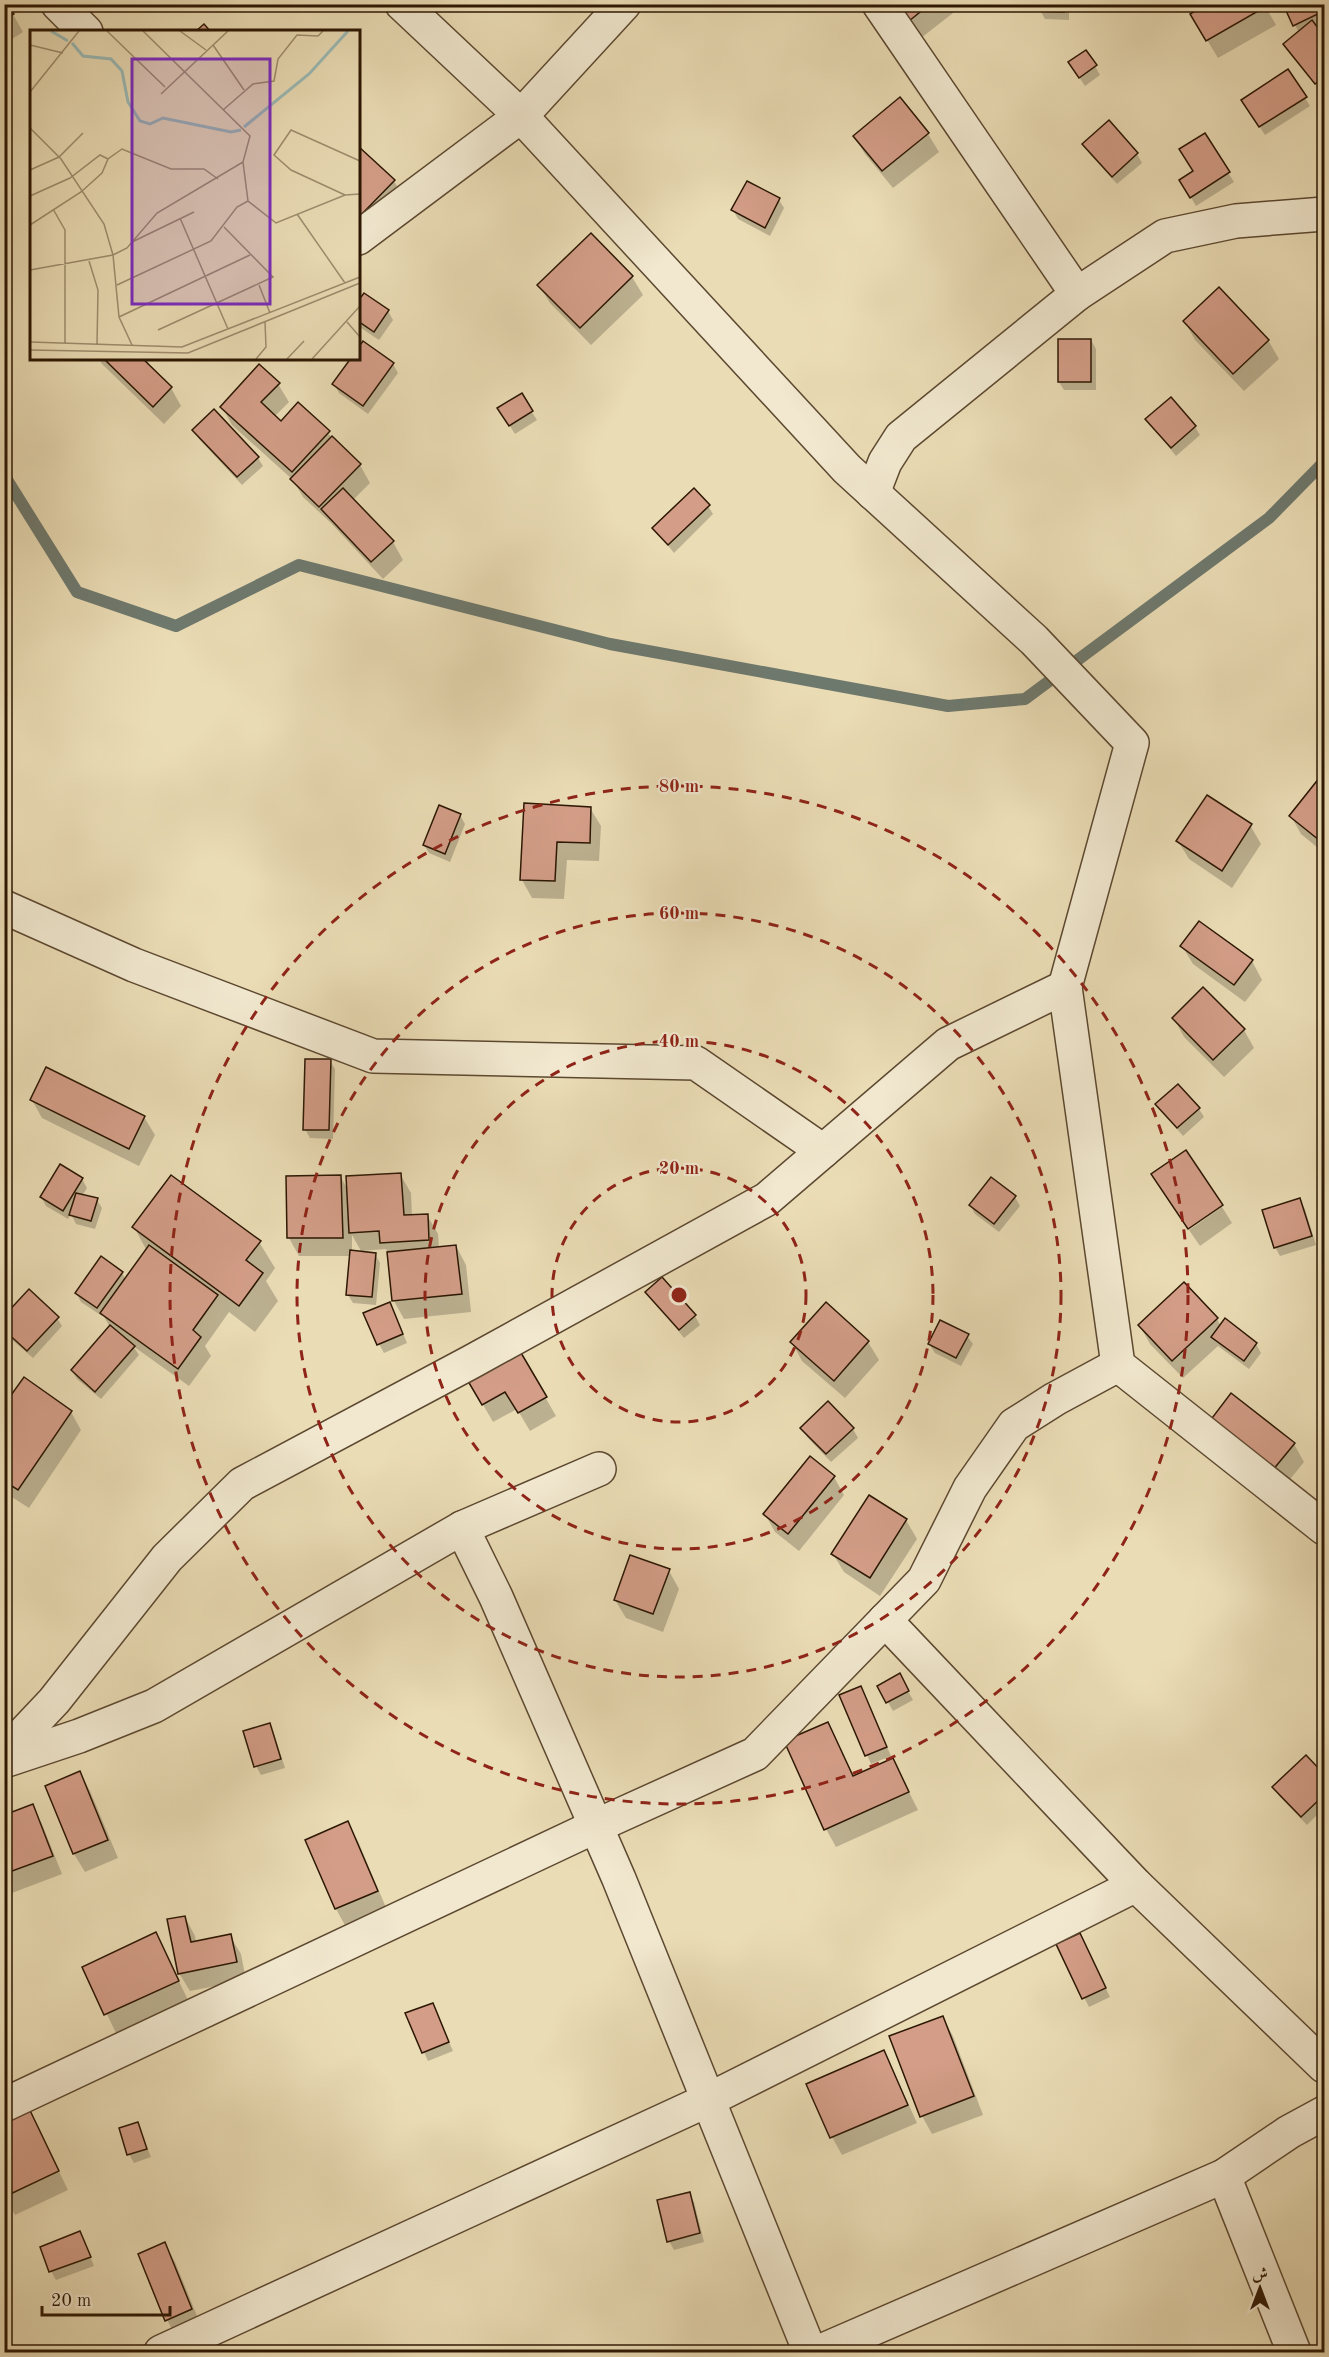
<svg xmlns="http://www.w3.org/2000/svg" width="1329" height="2357" font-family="'Old Standard TT',Amiri,serif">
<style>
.shadow{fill:#0003}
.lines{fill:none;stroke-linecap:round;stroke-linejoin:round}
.stream{stroke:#6e796e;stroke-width:12}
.building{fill:#d39d87;stroke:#2c1703;stroke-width:1.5}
.minor-casing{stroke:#5c4830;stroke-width:36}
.minor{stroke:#f1e8cf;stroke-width:33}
.ring{fill:none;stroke:#8f2418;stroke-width:3;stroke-dasharray:10 8}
.inset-river{fill:none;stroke:#9abab6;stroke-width:3}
.inset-road{fill:none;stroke:#9e8d6e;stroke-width:1.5}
.view{fill:#7b2cbf;fill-opacity:0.15;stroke:#7b2cbf;stroke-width:3}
.inset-edge{fill:none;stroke:#2c1703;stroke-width:3}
.centre{fill:#8f2418;stroke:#f1e8cf;stroke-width:3}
.ring-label{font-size:18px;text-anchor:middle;font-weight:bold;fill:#8f2418;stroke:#f1e8cf;stroke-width:4.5;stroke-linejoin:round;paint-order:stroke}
</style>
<rect width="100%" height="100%" fill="#eadcb5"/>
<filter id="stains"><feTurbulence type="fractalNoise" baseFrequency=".00333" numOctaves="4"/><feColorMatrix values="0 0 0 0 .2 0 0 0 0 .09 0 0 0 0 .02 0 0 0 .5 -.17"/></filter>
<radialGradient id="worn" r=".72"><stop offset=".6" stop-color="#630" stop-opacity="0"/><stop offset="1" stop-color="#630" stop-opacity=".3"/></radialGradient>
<g class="shadow">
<path d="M 4,4 L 7,4 L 23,32 L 4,44 Z"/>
<path d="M 895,4 L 962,4 L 962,6 L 921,38 Z"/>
<path d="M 1040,4 L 1069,4 L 1069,20 L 1045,19 L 1040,10 Z"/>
<path d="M 1264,4 L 1276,25 L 1218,58 L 1192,15 Z"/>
<path d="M 1285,4 L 1324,4 L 1324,34 L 1322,35 L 1324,38 L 1324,89 L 1321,92 L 1285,44 L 1299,33 Z"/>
<path d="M 1095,66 L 1100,75 L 1085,86 L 1075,71 Z"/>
<path d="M 1305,98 L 1310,106 L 1265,135 L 1248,109 Z"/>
<path d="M 899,99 L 928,134 L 939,152 L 893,188 L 865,154 L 854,136 Z"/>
<path d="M 1204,135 L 1234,182 L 1196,206 L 1186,189 L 1195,172 Z"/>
<path d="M 1084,144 L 1137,154 L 1142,163 L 1117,184 L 1089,153 Z"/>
<path d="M 358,148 L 394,181 L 404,199 L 358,247 Z"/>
<path d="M 779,200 L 784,208 L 770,236 L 738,219 L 733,210 Z"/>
<path d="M 591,235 L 632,277 L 643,295 L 591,345 L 550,303 L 539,285 Z"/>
<path d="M 358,304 L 388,311 L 393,320 L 379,340 L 358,326 Z"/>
<path d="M 1185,322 L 1268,340 L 1279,359 L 1244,391 L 1195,340 Z"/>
<path d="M 1091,340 L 1096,349 L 1096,390 L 1064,390 L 1059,382 Z"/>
<path d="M 99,358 L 146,358 L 152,370 L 171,388 L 181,406 L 164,424 L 102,364 Z"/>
<path d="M 393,364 L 398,373 L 368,414 L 339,393 L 334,384 Z"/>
<path d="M 278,384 L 289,402 L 274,417 L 281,423 L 298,404 L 360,465 L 370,483 L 353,500 L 393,542 L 403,560 L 383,579 L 331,523 L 303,497 L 293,480 L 232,425 L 222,407 Z"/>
<path d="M 521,395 L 537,420 L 515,434 L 499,409 Z"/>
<path d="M 1147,420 L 1195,427 L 1200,435 L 1176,456 Z"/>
<path d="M 194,430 L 258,458 L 263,466 L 242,485 L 199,439 Z"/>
<path d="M 708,506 L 713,514 L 674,553 L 654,528 Z"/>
<path d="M 1324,774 L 1324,853 L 1301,834 L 1291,816 Z"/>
<path d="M 525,805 L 590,808 L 601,826 L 599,861 L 567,860 L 564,899 L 532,898 L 522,880 Z"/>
<path d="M 460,815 L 465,824 L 450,862 L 429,853 L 424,845 Z"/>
<path d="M 1250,825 L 1261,844 L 1232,888 L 1189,859 L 1178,841 Z"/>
<path d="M 1182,946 L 1252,961 L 1262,980 L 1245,1002 L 1193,964 Z"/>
<path d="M 1174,1019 L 1244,1030 L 1254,1048 L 1224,1077 L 1184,1037 Z"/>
<path d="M 330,1061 L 335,1069 L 333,1139 L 310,1138 L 305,1129 Z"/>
<path d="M 32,1100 L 144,1117 L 155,1135 L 139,1166 L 42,1118 Z"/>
<path d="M 1157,1105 L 1199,1109 L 1204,1117 L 1183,1136 Z"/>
<path d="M 400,1174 L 411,1193 L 412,1216 L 427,1215 L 438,1234 L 439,1248 L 456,1246 L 466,1265 L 471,1312 L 404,1319 L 394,1301 L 389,1255 L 386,1249 L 361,1251 L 352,1235 L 352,1252 L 375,1254 L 380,1263 L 376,1305 L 353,1303 L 348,1295 L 351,1256 L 299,1256 L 289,1238 L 287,1178 L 340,1176 L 348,1190 Z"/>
<path d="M 82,1179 L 87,1188 L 82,1196 L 97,1200 L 102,1208 L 95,1229 L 76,1224 L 71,1214 L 68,1219 L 46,1206 L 41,1197 Z"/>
<path d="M 1015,1197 L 1020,1206 L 999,1232 L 975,1214 L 970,1205 Z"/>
<path d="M 1300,1200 L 1305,1209 L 1316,1245 L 1280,1256 L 1275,1247 Z"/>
<path d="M 1222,1207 L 1232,1223 L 1200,1246 L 1189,1230 Z"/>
<path d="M 134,1227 L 259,1242 L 275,1268 L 266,1281 L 278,1301 L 255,1332 L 229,1312 L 205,1346 L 211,1356 L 189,1386 L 133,1346 L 139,1355 L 101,1399 L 77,1379 L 72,1371 L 110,1327 L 103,1315 L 102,1316 L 81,1302 L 76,1293 L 122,1273 L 126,1280 L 147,1251 Z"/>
<path d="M 647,1292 L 695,1316 L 700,1325 L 684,1338 Z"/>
<path d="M 394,1312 L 407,1343 L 384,1353 L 379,1344 Z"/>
<path d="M 57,1318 L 62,1326 L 33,1358 L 4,1333 L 4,1319 Z"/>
<path d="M 1217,1319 L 1221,1326 L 1256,1344 L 1261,1353 L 1249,1369 L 1218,1346 L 1183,1378 L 1150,1344 L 1140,1326 Z"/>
<path d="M 967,1336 L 973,1344 L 961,1366 L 935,1353 L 929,1344 Z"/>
<path d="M 792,1342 L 868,1342 L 879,1360 L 845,1398 L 802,1361 Z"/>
<path d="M 517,1348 L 556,1416 L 530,1431 L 517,1409 L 493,1422 L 467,1377 Z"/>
<path d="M 828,1403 L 853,1429 L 858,1438 L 831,1462 L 807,1437 L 802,1428 Z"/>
<path d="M 4,1408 L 71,1412 L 81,1430 L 29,1508 L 4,1492 Z"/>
<path d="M 1207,1426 L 1294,1444 L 1304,1462 L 1279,1493 Z"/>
<path d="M 834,1477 L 844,1495 L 799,1551 L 775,1532 L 765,1514 Z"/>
<path d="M 906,1520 L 917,1539 L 880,1596 L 844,1572 L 833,1554 Z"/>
<path d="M 669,1571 L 679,1589 L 663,1632 L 626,1618 L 615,1600 Z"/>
<path d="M 899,1675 L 913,1700 L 893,1711 L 879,1686 Z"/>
<path d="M 861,1688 L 891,1756 L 871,1764 L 841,1696 Z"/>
<path d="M 827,1724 L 854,1777 L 893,1760 L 918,1810 L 836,1847 L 826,1829 Z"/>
<path d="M 269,1725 L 274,1734 L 285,1768 L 261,1775 L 256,1766 Z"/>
<path d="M 1306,1757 L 1324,1776 L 1324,1808 L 1307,1825 L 1279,1796 L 1274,1787 Z"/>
<path d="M 80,1773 L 90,1791 L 118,1858 L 85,1872 L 74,1854 L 47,1787 Z"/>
<path d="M 32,1806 L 42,1824 L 62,1874 L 4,1896 L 4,1817 Z"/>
<path d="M 347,1823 L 358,1841 L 387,1910 L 346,1927 L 336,1909 L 307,1840 Z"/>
<path d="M 185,1917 L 195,1936 L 196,1942 L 230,1936 L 241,1954 L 246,1980 L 190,1991 L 179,1973 Z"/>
<path d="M 156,1934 L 188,2000 L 116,2033 L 84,1967 Z"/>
<path d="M 1084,1943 L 1110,1997 L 1089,2007 L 1058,1945 Z"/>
<path d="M 432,2004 L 453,2051 L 428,2061 L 407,2014 Z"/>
<path d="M 943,2018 L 953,2036 L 983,2115 L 932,2134 L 922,2116 Z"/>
<path d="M 883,2052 L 893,2070 L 917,2123 L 842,2155 L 832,2137 Z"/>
<path d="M 25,2102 L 68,2190 L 15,2215 L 4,2196 Z"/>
<path d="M 138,2124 L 151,2157 L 134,2163 L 129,2154 Z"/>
<path d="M 689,2193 L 694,2202 L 704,2242 L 674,2250 L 669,2241 Z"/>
<path d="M 80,2233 L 94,2266 L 56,2280 L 51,2271 Z"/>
<path d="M 164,2244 L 175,2262 L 202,2328 L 177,2338 L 167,2320 Z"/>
</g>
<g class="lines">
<path class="stream" d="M 4,475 L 77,592 L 176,626 L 299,565 L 610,644 L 948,706 L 1025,699 L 1269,518 L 1324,462"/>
</g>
<g class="building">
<path d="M 4,4 L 9,4 L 14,14 L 4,19 Z"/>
<path d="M 897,4 L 930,4 L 909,21 Z"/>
<path d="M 1038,4 L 1065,4 L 1064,12 L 1038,11 Z"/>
<path d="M 1207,4 L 1266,4 L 1267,6 L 1206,41 L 1190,14 Z"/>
<path d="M 1283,4 L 1324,4 L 1324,11 L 1293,26 Z"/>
<path d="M 1312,20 L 1324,36 L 1324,77 L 1315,84 L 1283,44 Z"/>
<path d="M 204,24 L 211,32 L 195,32 Z"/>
<path d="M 1086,50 L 1097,65 L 1079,78 L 1068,62 Z"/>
<path d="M 1288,69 L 1307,97 L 1259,127 L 1241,100 Z"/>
<path d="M 900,97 L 929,133 L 882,171 L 853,136 Z"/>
<path d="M 1109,120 L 1138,153 L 1112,177 L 1082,144 Z"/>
<path d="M 1205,133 L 1230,172 L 1190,198 L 1179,180 L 1193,171 L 1179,149 Z"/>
<path d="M 358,146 L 395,180 L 358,218 Z"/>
<path d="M 747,181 L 780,198 L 765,228 L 731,210 Z"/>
<path d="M 591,233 L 633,276 L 580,328 L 537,285 Z"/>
<path d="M 1219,287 L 1269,340 L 1233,374 L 1183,321 Z"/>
<path d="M 364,293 L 389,310 L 374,332 L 358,321 L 358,301 Z"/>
<rect x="1058" y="339" width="33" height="43"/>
<path d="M 363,341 L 394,363 L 363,406 L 332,384 L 351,358 L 358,358 L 358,348 Z"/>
<path d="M 103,358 L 142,358 L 172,387 L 153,407 Z"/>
<path d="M 259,364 L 280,383 L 261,402 L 281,421 L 298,402 L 330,431 L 292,472 L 220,407 Z"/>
<path d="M 522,393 L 533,411 L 509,426 L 497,408 Z"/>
<path d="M 1171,397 L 1196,426 L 1171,448 L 1145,419 Z"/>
<path d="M 214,409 L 259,457 L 237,477 L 192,430 Z"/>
<path d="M 332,436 L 361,464 L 319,507 L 290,479 Z"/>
<path d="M 343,488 L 394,541 L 371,562 L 321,509 Z"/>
<path d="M 694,488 L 710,505 L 668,545 L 652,528 Z"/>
<path d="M 1324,772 L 1324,844 L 1289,816 Z"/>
<path d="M 1207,795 L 1252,824 L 1222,871 L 1176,841 Z"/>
<path d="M 524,803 L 591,807 L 590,843 L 557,842 L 555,881 L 520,880 Z"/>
<path d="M 439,805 L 461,814 L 445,854 L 423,845 Z"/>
<path d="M 1199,921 L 1253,960 L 1234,985 L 1180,946 Z"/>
<path d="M 1203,987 L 1245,1029 L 1213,1060 L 1172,1018 Z"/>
<path d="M 305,1059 L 331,1059 L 329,1130 L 303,1130 Z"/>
<path d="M 46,1067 L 145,1116 L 129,1149 L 30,1100 Z"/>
<path d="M 1178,1084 L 1200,1108 L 1177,1128 L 1155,1104 Z"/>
<path d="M 1186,1150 L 1223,1205 L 1188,1229 L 1151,1174 Z"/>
<path d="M 60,1164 L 83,1178 L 63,1211 L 40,1197 Z"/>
<path d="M 401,1173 L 404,1215 L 428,1214 L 429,1240 L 380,1243 L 379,1231 L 349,1233 L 346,1176 Z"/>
<path d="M 171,1175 L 261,1241 L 246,1260 L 263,1273 L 239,1306 L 132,1227 Z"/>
<path d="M 341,1175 L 343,1238 L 287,1238 L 286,1176 Z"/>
<path d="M 991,1177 L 1016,1196 L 994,1224 L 969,1205 Z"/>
<path d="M 76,1193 L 98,1198 L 91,1221 L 69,1215 Z"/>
<path d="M 1300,1198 L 1312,1236 L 1274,1248 L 1262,1210 Z"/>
<path d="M 149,1245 L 218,1295 L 193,1330 L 201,1337 L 178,1369 L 100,1313 Z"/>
<path d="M 456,1245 L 462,1294 L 392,1301 L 387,1252 Z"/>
<path d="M 350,1250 L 376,1253 L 372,1297 L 346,1295 Z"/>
<path d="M 101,1256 L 123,1272 L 97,1308 L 75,1293 Z"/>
<path d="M 662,1277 L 696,1315 L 679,1330 L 645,1292 Z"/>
<path d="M 1184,1282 L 1218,1318 L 1172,1361 L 1138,1325 Z"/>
<path d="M 29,1289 L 59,1317 L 27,1351 L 4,1330 L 4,1316 Z"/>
<path d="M 390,1302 L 403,1334 L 377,1345 L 363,1313 Z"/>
<path d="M 826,1302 L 869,1341 L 834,1381 L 790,1342 Z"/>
<path d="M 1225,1318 L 1257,1343 L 1244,1361 L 1211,1337 Z"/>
<path d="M 940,1320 L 969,1334 L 956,1358 L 928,1344 Z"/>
<path d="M 110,1325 L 135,1346 L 95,1392 L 71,1370 Z"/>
<path d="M 517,1346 L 547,1397 L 518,1413 L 505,1392 L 482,1405 L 465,1376 Z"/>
<path d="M 24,1377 L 72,1411 L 18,1490 L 4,1481 L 4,1405 Z"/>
<path d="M 1231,1393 L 1295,1443 L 1268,1476 L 1206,1426 Z"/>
<path d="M 828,1401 L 854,1428 L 826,1454 L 800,1428 Z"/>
<path d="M 810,1456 L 835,1476 L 788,1534 L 763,1514 Z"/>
<path d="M 869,1495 L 907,1519 L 870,1578 L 831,1554 Z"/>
<path d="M 630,1555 L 670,1569 L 653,1614 L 614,1600 Z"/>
<path d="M 900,1673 L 909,1691 L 886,1703 L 877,1686 Z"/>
<path d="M 861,1686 L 887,1747 L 865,1756 L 839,1695 Z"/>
<path d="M 828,1722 L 853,1776 L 893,1758 L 909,1792 L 824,1830 L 784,1741 Z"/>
<path d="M 270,1723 L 281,1759 L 254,1767 L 243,1731 Z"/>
<path d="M 1306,1755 L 1324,1774 L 1324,1795 L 1301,1817 L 1272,1787 Z"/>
<path d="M 80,1771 L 108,1840 L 73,1854 L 45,1786 Z"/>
<path d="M 33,1804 L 53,1856 L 4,1874 L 4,1815 Z"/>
<path d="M 348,1821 L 378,1891 L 335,1909 L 305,1840 Z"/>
<path d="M 185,1916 L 191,1942 L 231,1934 L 237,1962 L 178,1974 L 167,1919 Z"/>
<path d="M 156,1932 L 179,1981 L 104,2015 L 82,1967 Z"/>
<path d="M 1080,1933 L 1106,1988 L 1082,1999 L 1056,1944 Z"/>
<path d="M 433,2003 L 449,2042 L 422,2053 L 405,2013 Z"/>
<path d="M 943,2016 L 974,2096 L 920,2117 L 889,2036 Z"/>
<path d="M 884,2050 L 908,2105 L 830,2138 L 806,2084 Z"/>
<path d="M 25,2100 L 59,2171 L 4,2197 L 4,2109 Z"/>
<path d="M 138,2122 L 147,2149 L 127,2155 L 119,2128 Z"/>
<path d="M 690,2192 L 700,2233 L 667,2242 L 657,2200 Z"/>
<path d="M 80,2231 L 91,2257 L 49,2272 L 40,2247 Z"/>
<path d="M 165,2242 L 192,2309 L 165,2321 L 138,2254 Z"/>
</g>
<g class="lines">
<defs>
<g id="minor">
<path d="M 58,4 L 86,32"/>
<path d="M 402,4 L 521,116 L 847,469 L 1034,640 L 1132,743 L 1065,987 L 1118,1365 L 1324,1528"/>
<path d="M 879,4 L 1077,294"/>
<path d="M 358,238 L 521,116 L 624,4"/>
<path d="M 873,493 L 885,462 L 901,437 L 1077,294 L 1165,236 L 1236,221 L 1324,214"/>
<path d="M 4,907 L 134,965 L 373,1056 L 696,1063 L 823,1151"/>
<path d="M 462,1528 L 496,1597 L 619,1879 L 810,2352"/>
<path d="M 885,1620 L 1136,1885 L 1324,2066"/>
<path d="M 4,1754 L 54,1701 L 167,1558 L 242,1484 L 471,1362 L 767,1199 L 948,1044 L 1065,987"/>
<path d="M 4,1761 L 79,1736 L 154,1706 L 462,1528 L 599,1469"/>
<path d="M 4,2105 L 596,1826 L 755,1754 L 924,1580 L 970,1488 L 1014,1425 L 1055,1399 L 1118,1365"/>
<path d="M 1224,2176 L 1294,2352"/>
<path d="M 161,2352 L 708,2100 L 1136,1885"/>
<path d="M 819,2352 L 1224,2176 L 1289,2132 L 1324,2113"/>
</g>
</defs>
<use href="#minor" class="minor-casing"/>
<use href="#minor" class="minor"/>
</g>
<g class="ring">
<circle cx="679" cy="1295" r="127"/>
<circle cx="679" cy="1295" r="254"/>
<circle cx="679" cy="1295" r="382"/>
<circle cx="679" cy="1295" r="509"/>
</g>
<g transform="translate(30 30)">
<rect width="330" height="330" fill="#eadcb5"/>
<path class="inset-river" d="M 21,1 L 38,11M 42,13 L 53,26 L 81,29 L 92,41 L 98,72 L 110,91 L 120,94 L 133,88 L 201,102 L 211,100M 214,97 L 279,44 L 318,1"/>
<path class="inset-road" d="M 77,1 L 135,57M 113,1 L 220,106 L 213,132 L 218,171 L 246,193 L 315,165 L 330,164M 150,1 L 176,20M 0,15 L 33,23M 183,15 L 214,60M 0,62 L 49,1M 131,64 L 198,1M 193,80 L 223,54 L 244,51 L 248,29 L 267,5 L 288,6 L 293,1M 0,98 L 31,129 L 74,194 L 83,225 L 89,287 L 102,315M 0,140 L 29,127 L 53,103M 315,165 L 261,140 L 244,125 L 261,100 L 330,131M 0,166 L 40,148 L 70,125 L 78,129M 23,179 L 35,200 L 35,314M 267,184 L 315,253M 150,188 L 198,299M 0,195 L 51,162 L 72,143 L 78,129 L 92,119 L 141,139 L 174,139 L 188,149M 102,212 L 164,182M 59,231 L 68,260 L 67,315M 0,240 L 83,225 L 97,218 L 127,183 L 213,132M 87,255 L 181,211 L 207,177 L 218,171M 229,255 L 240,283M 89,287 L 220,225M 317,292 L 330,307M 128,300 L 243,247 L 194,197M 0,312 L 152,317 L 330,247M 0,320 L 158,323 L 330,253M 226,329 L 236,317 L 235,292M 257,329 L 274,311M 282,329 L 330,276"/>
<path class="view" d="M 102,29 L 240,29 L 240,274 L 102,274 Z"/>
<rect width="330" height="330" class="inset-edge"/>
</g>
<circle cx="679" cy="1295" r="9" class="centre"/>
<g class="ring-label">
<text x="679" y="792">80 m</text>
<text x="679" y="919">60 m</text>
<text x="679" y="1047">40 m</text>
<text x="679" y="1174">20 m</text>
</g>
<rect width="1329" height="2357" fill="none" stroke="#eadcb5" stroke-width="24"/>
<rect x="6" y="6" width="1317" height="2345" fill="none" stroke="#2c1703" stroke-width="3"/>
<rect x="12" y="12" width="1305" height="2333" fill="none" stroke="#2c1703" stroke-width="1.5"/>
<g transform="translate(1260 2288)" stroke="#f1e8cf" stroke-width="4.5" paint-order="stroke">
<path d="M0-4.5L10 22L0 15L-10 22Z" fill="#2c1703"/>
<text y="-9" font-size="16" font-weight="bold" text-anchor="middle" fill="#2c1703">ش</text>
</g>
<path d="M42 2306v9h128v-9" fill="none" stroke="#2c1703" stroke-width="3"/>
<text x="51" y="2306" font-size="18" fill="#2c1703" stroke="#f1e8cf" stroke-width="4.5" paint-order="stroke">20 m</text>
<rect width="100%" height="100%" filter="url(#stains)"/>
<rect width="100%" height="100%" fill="url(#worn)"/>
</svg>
